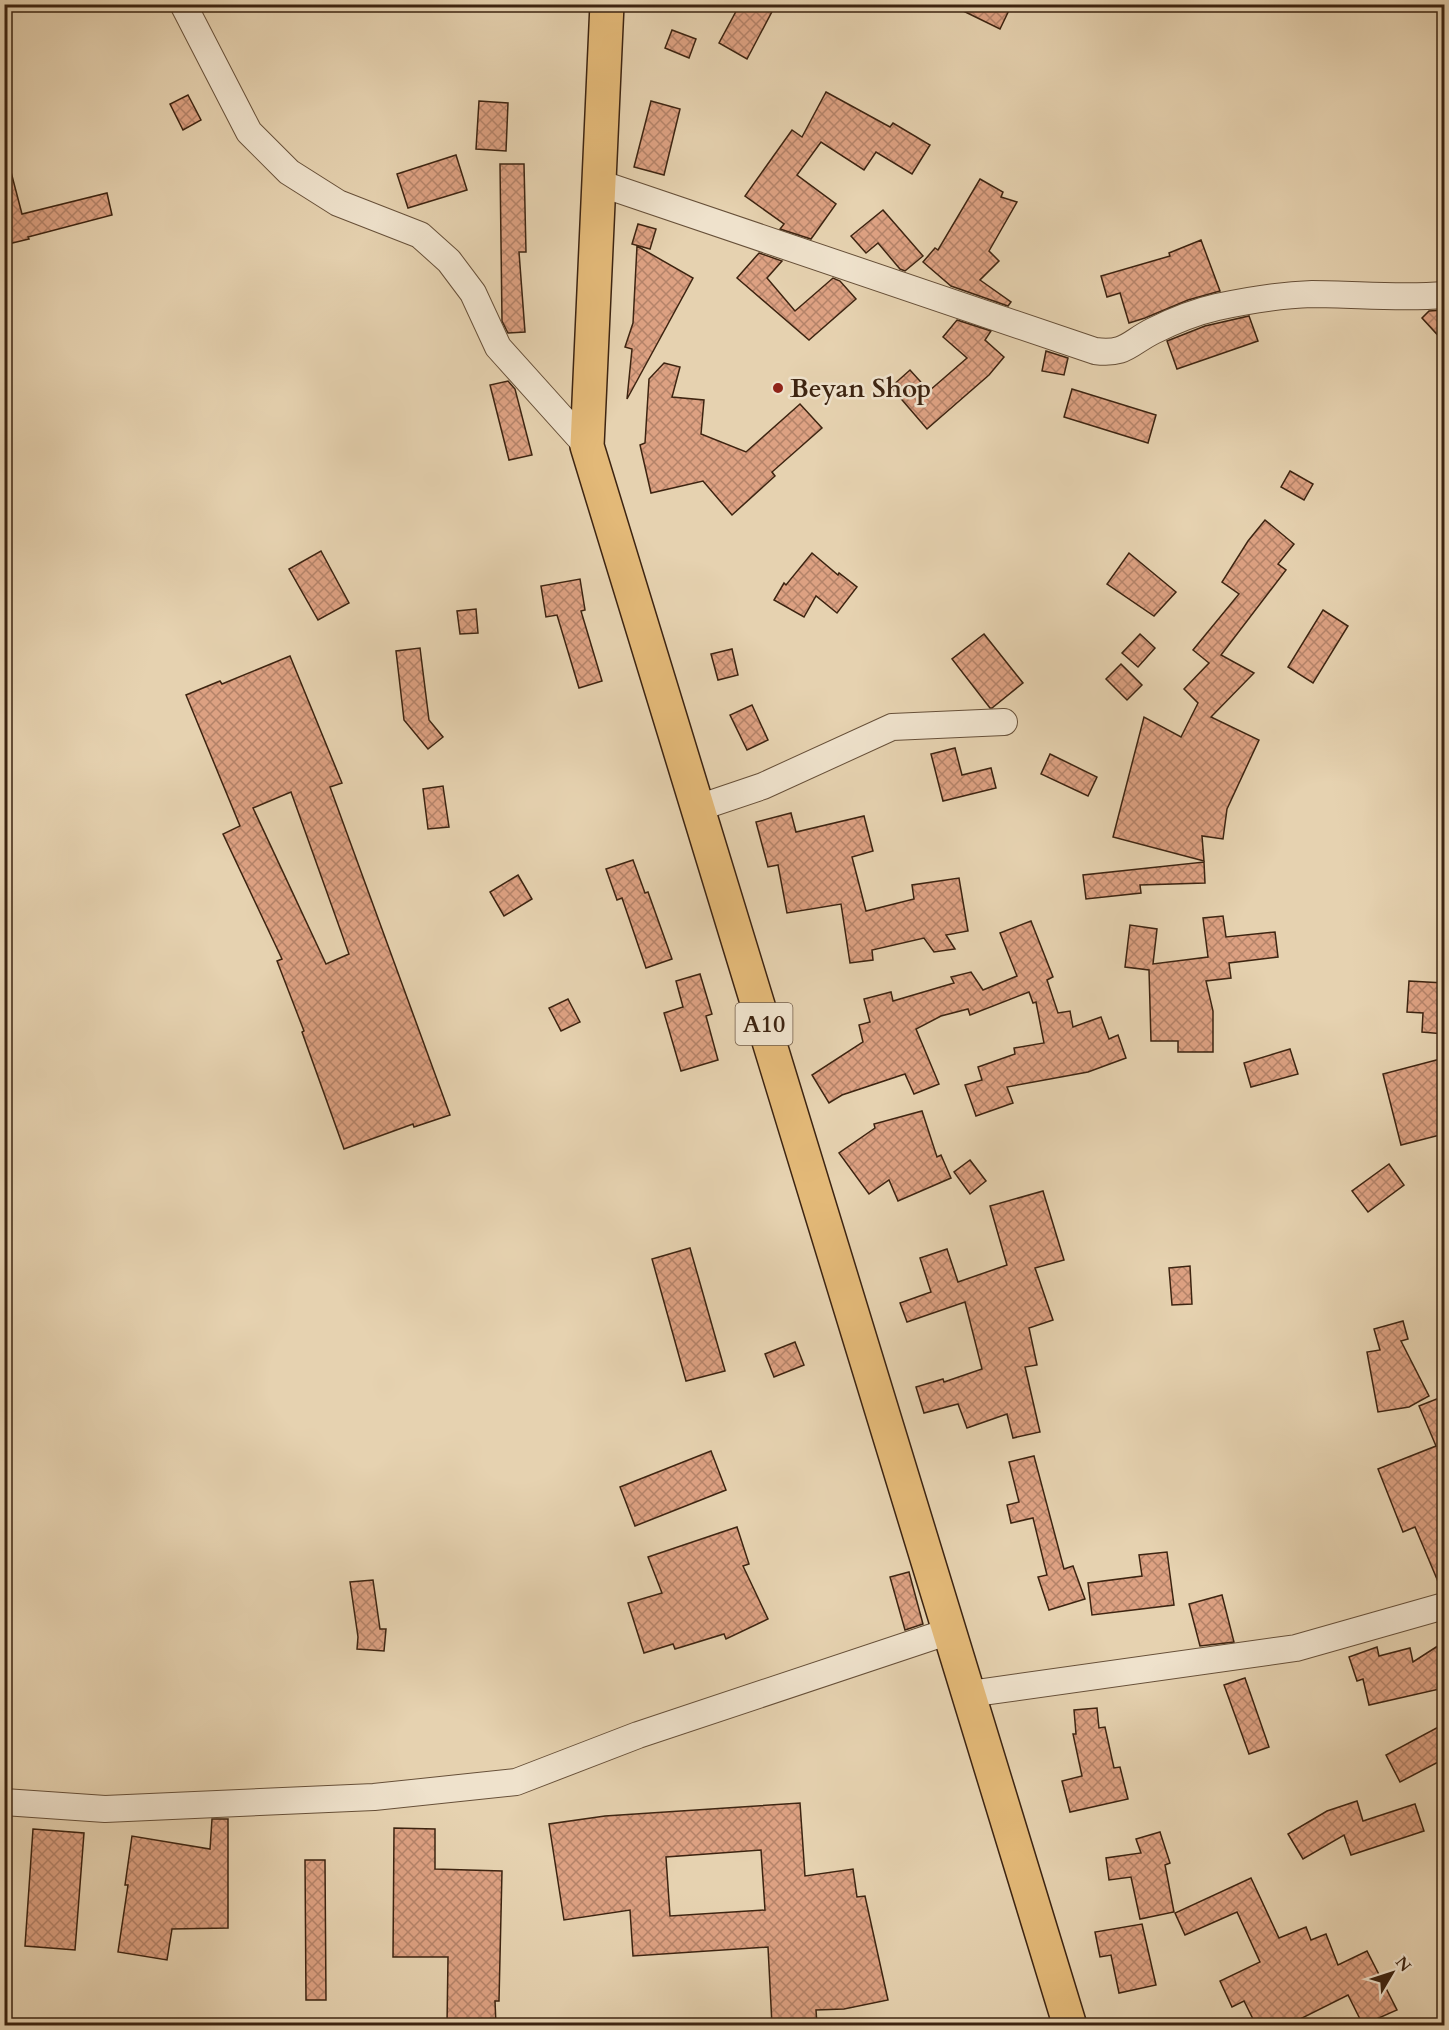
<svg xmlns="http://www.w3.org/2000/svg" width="1449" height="2030" font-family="Cardo,serif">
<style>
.building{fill:url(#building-cross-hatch);stroke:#3d2411;stroke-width:1.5;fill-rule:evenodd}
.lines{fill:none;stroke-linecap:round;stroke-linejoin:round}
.minor-casing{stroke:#675039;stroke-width:28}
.trunk-casing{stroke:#3d2411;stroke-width:36}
.minor{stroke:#efe2cc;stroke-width:26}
.trunk{stroke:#e3b978;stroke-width:33}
.poi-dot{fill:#8f2418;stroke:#efe2cc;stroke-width:2}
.labels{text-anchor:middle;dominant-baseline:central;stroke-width:5;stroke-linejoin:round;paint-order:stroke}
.shield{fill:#efe2cc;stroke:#725d49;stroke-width:1.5}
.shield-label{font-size:24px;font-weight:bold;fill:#3d2411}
.poi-label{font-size:26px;font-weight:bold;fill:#3d2411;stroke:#efe2cc;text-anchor:start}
</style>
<defs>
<pattern id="building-cross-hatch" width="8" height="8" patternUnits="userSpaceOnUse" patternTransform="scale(1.5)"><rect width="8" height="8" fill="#dda182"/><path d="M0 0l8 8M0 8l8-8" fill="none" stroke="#b48369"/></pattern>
</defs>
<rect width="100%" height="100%" fill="#e6d2b0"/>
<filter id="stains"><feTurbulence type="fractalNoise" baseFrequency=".00333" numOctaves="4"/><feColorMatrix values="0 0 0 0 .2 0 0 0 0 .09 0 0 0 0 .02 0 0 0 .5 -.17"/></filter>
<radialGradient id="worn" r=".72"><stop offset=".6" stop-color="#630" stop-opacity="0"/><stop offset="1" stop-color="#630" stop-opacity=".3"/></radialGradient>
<g class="building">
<path d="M 740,4 L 776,4 L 747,59 L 719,43 Z"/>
<path d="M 949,4 L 1012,4 L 1000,29 Z"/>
<path d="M 672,30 L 696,39 L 689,58 L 665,48 Z"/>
<path d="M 826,92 L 890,127 L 893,123 L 930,145 L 912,174 L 876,152 L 864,170 L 821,142 L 797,175 L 836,204 L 811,239 L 780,229 L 784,224 L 745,196 L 792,130 L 802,137 Z"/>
<path d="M 188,95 L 201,120 L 183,130 L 170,104 Z"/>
<path d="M 479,101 L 508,103 L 506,151 L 476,149 Z"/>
<path d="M 651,101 L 680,109 L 664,175 L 634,167 Z"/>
<path d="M 456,155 L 467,190 L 408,208 L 397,174 Z"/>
<path d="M 500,164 L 524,164 L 526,252 L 519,252 L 525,332 L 508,333 L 502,321 Z"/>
<path d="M 11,172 L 22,214 L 107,193 L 112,215 L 28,237 L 29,239 L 4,245 L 4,173 Z"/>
<path d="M 980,179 L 1003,192 L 1001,197 L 1017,202 L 989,251 L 999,261 L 980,280 L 1011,302 L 1008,306 L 951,286 L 923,262 L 935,248 L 938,250 Z"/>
<path d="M 883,210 L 923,256 L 905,271 L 900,269 L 878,243 L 866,253 L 851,236 Z"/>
<path d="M 638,224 L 656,229 L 650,249 L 632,244 Z"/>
<path d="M 1201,240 L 1220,291 L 1188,300 L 1145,318 L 1129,323 L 1120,293 L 1107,297 L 1101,276 L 1170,256 L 1169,253 Z"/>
<path d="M 637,246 L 693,278 L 627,399 L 632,349 L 625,347 L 633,323 Z"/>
<path d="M 759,253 L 782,261 L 767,278 L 795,311 L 833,278 L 840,281 L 856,299 L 809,340 L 737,278 Z"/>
<path d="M 1444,310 L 1444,342 L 1422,318 L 1429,311 Z"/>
<path d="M 1249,316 L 1258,341 L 1177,369 L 1167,341 L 1205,326 Z"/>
<path d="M 957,320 L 991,331 L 985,340 L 1004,357 L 989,375 L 927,429 L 891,387 L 910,370 L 929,391 L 967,358 L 943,337 Z"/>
<path d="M 1046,351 L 1068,358 L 1064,375 L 1042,371 Z"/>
<path d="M 664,363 L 680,367 L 672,397 L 704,400 L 701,434 L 746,452 L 800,404 L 822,428 L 772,472 L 775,476 L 732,515 L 703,481 L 651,493 L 640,445 L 645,443 L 649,379 Z"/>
<path d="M 508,381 L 515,389 L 532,455 L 509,460 L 490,385 Z"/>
<path d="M 1072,389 L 1156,415 L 1148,443 L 1064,417 Z"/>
<path d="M 1290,471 L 1313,484 L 1304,500 L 1281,487 Z"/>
<path d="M 1265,520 L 1294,544 L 1278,564 L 1286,570 L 1221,655 L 1254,673 L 1211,717 L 1259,740 L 1227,809 L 1223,839 L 1202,836 L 1204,861 L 1113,837 L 1144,717 L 1181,737 L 1198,703 L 1184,689 L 1209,663 L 1193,650 L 1239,594 L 1222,582 L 1248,541 Z"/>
<path d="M 321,551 L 349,603 L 318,620 L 289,569 Z"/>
<path d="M 812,553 L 838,575 L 839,573 L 857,587 L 837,613 L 816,596 L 804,617 L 774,600 L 784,583 L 786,585 Z"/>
<path d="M 1129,553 L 1176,592 L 1154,616 L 1107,584 Z"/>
<path d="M 580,579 L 585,610 L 581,611 L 602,681 L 579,688 L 557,615 L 546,617 L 541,586 Z"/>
<path d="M 476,609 L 478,633 L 460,634 L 457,611 Z"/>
<path d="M 1323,610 L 1348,626 L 1313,683 L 1288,667 Z"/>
<path d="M 984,634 L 1023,683 L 992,708 L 990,708 L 952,659 Z"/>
<path d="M 1140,634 L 1155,648 L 1138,667 L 1122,653 Z"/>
<path d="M 420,648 L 429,720 L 443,737 L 428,749 L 404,720 L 396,651 Z"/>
<path d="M 732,649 L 738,675 L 718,680 L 711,654 Z"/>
<path d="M 290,656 L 342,783 L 330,787 L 450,1115 L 414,1127 L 413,1124 L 344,1149 L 302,1032 L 304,1031 L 277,961 L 282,959 L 223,834 L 240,826 L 186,695 L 220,681 L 222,684 ZM 291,792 L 349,954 L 326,964 L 253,808 Z"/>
<path d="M 1121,664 L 1142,685 L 1127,700 L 1106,679 Z"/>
<path d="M 752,705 L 768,740 L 747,750 L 730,715 Z"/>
<path d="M 955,748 L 962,775 L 991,768 L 996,788 L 943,801 L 931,754 Z"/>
<path d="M 1050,754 L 1097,777 L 1088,796 L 1041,774 Z"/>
<path d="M 443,786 L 449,827 L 428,829 L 423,789 Z"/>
<path d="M 791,813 L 796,832 L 864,816 L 873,851 L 852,857 L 866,911 L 914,899 L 912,885 L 959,878 L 968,931 L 946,935 L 955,949 L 934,952 L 924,938 L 872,950 L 873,960 L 850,963 L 841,904 L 787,913 L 778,865 L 768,867 L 756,822 Z"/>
<path d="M 633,860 L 645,893 L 648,892 L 672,959 L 646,968 L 622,898 L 617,900 L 606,869 Z"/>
<path d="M 1204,862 L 1205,883 L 1140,885 L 1141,893 L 1086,899 L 1083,875 Z"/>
<path d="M 518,875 L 532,899 L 504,916 L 490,892 Z"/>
<path d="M 1223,916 L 1226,937 L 1275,932 L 1278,957 L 1229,963 L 1231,978 L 1206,981 L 1213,1011 L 1213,1052 L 1178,1052 L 1178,1041 L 1151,1041 L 1149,970 L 1125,967 L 1130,925 L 1157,929 L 1153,964 L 1208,957 L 1203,918 Z"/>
<path d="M 1031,921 L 1053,977 L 1047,980 L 1058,1013 L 1070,1011 L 1073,1027 L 1101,1017 L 1109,1039 L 1118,1035 L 1126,1058 L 1088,1072 L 1007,1087 L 1013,1103 L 976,1116 L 965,1085 L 982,1080 L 978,1067 L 1015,1054 L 1014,1048 L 1044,1043 L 1036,1002 L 1033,1003 L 1029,992 L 970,1015 L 968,1009 L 941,1016 L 916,1029 L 939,1084 L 914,1094 L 905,1074 L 842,1095 L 829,1103 L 812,1075 L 863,1042 L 859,1025 L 870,1022 L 864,999 L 891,992 L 893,1001 L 954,983 L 951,977 L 971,972 L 983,990 L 1017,976 L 1000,933 Z"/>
<path d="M 700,974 L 712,1014 L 706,1016 L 718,1060 L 681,1071 L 664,1013 L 683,1007 L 676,981 Z"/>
<path d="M 1409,981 L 1444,983 L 1444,1034 L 1422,1032 L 1423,1013 L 1407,1012 Z"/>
<path d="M 568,999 L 580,1022 L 561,1031 L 549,1008 Z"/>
<path d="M 1290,1049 L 1298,1074 L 1251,1087 L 1244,1063 Z"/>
<path d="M 1444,1058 L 1444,1134 L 1401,1145 L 1383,1074 Z"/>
<path d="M 922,1111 L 937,1157 L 941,1155 L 951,1178 L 898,1201 L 889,1180 L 869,1194 L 839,1153 L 875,1128 L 874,1124 Z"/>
<path d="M 970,1160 L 986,1181 L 970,1194 L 954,1172 Z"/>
<path d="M 1389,1164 L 1404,1185 L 1368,1212 L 1352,1191 Z"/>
<path d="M 1043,1191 L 1064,1260 L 1035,1268 L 1053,1320 L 1029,1328 L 1037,1365 L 1025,1367 L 1040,1432 L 1013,1438 L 1007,1414 L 967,1428 L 958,1404 L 924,1413 L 916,1387 L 943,1379 L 944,1382 L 982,1369 L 965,1302 L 907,1322 L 900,1303 L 931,1292 L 920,1258 L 947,1249 L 958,1282 L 1007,1265 L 990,1206 Z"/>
<path d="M 690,1248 L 725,1371 L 686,1381 L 652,1259 Z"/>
<path d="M 1190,1266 L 1192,1304 L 1172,1305 L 1169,1268 Z"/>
<path d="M 1403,1321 L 1408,1339 L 1401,1341 L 1429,1396 L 1409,1407 L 1378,1412 L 1367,1352 L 1380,1350 L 1374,1329 Z"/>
<path d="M 795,1342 L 804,1365 L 774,1377 L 765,1354 Z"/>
<path d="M 1444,1396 L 1444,1591 L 1442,1591 L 1415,1527 L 1403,1532 L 1378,1469 L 1436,1446 L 1419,1406 Z"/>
<path d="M 711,1451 L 726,1490 L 635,1526 L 620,1487 Z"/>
<path d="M 1034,1456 L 1064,1569 L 1073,1566 L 1085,1599 L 1049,1610 L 1038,1577 L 1047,1575 L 1033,1518 L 1011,1523 L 1007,1505 L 1019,1502 L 1009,1462 Z"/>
<path d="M 737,1527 L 749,1564 L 743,1566 L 768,1619 L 726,1639 L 724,1634 L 675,1649 L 673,1644 L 644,1653 L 628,1603 L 662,1593 L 648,1557 Z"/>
<path d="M 1167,1552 L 1174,1605 L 1092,1615 L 1088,1583 L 1142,1576 L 1139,1555 Z"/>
<path d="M 909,1572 L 923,1624 L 905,1630 L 890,1577 Z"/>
<path d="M 373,1580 L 380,1629 L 386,1629 L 384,1651 L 357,1649 L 358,1637 L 350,1582 Z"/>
<path d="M 1222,1595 L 1234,1642 L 1200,1646 L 1189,1604 Z"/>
<path d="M 1444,1642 L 1444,1688 L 1369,1705 L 1363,1679 L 1357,1681 L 1349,1657 L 1377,1647 L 1379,1656 L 1410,1648 L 1413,1662 Z"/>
<path d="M 1245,1678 L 1269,1747 L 1249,1754 L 1224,1685 Z"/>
<path d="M 1097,1708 L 1099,1728 L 1105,1727 L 1114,1768 L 1120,1767 L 1128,1799 L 1070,1812 L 1062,1781 L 1082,1776 L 1073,1734 L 1076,1734 L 1074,1710 Z"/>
<path d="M 1444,1724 L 1444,1759 L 1400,1782 L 1386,1755 Z"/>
<path d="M 1357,1801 L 1363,1821 L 1415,1804 L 1424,1831 L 1351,1855 L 1344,1835 L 1303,1859 L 1288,1834 L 1327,1811 Z"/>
<path d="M 800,1803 L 805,1876 L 853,1869 L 857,1897 L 865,1896 L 888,2000 L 844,2009 L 816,2010 L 817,2025 L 772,2025 L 768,1947 L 633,1956 L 630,1910 L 564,1920 L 549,1824 L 605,1816 ZM 761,1850 L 765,1910 L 670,1916 L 666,1857 Z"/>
<path d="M 212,1819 L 228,1819 L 228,1928 L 172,1929 L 167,1960 L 118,1952 L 128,1885 L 125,1885 L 132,1836 L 210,1849 Z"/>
<path d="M 394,1828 L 435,1829 L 435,1869 L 502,1871 L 499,2001 L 495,2001 L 496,2025 L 447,2025 L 448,1957 L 393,1957 Z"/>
<path d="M 33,1829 L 84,1833 L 75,1950 L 25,1946 Z"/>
<path d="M 1160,1832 L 1170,1863 L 1165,1865 L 1174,1912 L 1140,1919 L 1131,1877 L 1109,1880 L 1106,1858 L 1141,1853 L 1136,1839 Z"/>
<path d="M 305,1860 L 325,1860 L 326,2000 L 306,2000 Z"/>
<path d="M 1251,1878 L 1279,1938 L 1306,1927 L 1311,1940 L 1326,1934 L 1338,1965 L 1367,1951 L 1397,2010 L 1363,2025 L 1348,1995 L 1298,2020 L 1301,2025 L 1256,2025 L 1244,2001 L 1232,2007 L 1220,1981 L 1260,1962 L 1237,1912 L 1185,1935 L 1175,1913 Z"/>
<path d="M 1142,1924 L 1156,1985 L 1119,1993 L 1111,1955 L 1100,1957 L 1095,1932 Z"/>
</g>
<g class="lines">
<defs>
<g id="minor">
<path d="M 183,4 L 249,132 L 289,172 L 338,203 L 420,235 L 449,261 L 473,293 L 498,347 L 587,446"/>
<path d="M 599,183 L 1095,351 C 1126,355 1129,343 1153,331 C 1173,321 1195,312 1217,307 C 1249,300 1280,295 1312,294 C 1356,294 1400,299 1444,295"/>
<path d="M 698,808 L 763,786 L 892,727 L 1004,722"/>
<path d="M 969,1694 L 1296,1648 L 1444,1606"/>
<path d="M 4,1802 L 105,1809 L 374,1797 L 516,1782 L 638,1735 L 950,1631"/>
</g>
<path id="trunk" d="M 607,4 L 587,446 L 1070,2026"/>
</defs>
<use href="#minor" class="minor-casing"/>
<use href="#trunk" class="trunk-casing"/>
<use href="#minor" class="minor"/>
<use href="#trunk" class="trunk"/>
</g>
<circle class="poi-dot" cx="778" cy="388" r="6"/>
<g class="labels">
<rect class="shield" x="735.5" y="1003" width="57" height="42" rx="4.5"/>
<g class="shield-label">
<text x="764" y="1024">A10</text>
</g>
<g class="poi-label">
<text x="790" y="388">Beyan Shop</text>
</g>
</g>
<rect width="1449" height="2030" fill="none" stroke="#e6d2b0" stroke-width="24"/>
<rect x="6" y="6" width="1437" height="2018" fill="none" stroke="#3d2411" stroke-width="3"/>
<rect x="12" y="12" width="1425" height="2006" fill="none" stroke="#3d2411" stroke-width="1.5"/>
<g transform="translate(1392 1973) rotate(51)" stroke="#efe2cc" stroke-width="4.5" paint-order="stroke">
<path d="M0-4.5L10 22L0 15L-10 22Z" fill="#3d2411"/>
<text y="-9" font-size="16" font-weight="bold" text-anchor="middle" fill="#3d2411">N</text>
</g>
<rect width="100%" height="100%" filter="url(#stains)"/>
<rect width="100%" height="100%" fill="url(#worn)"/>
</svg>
